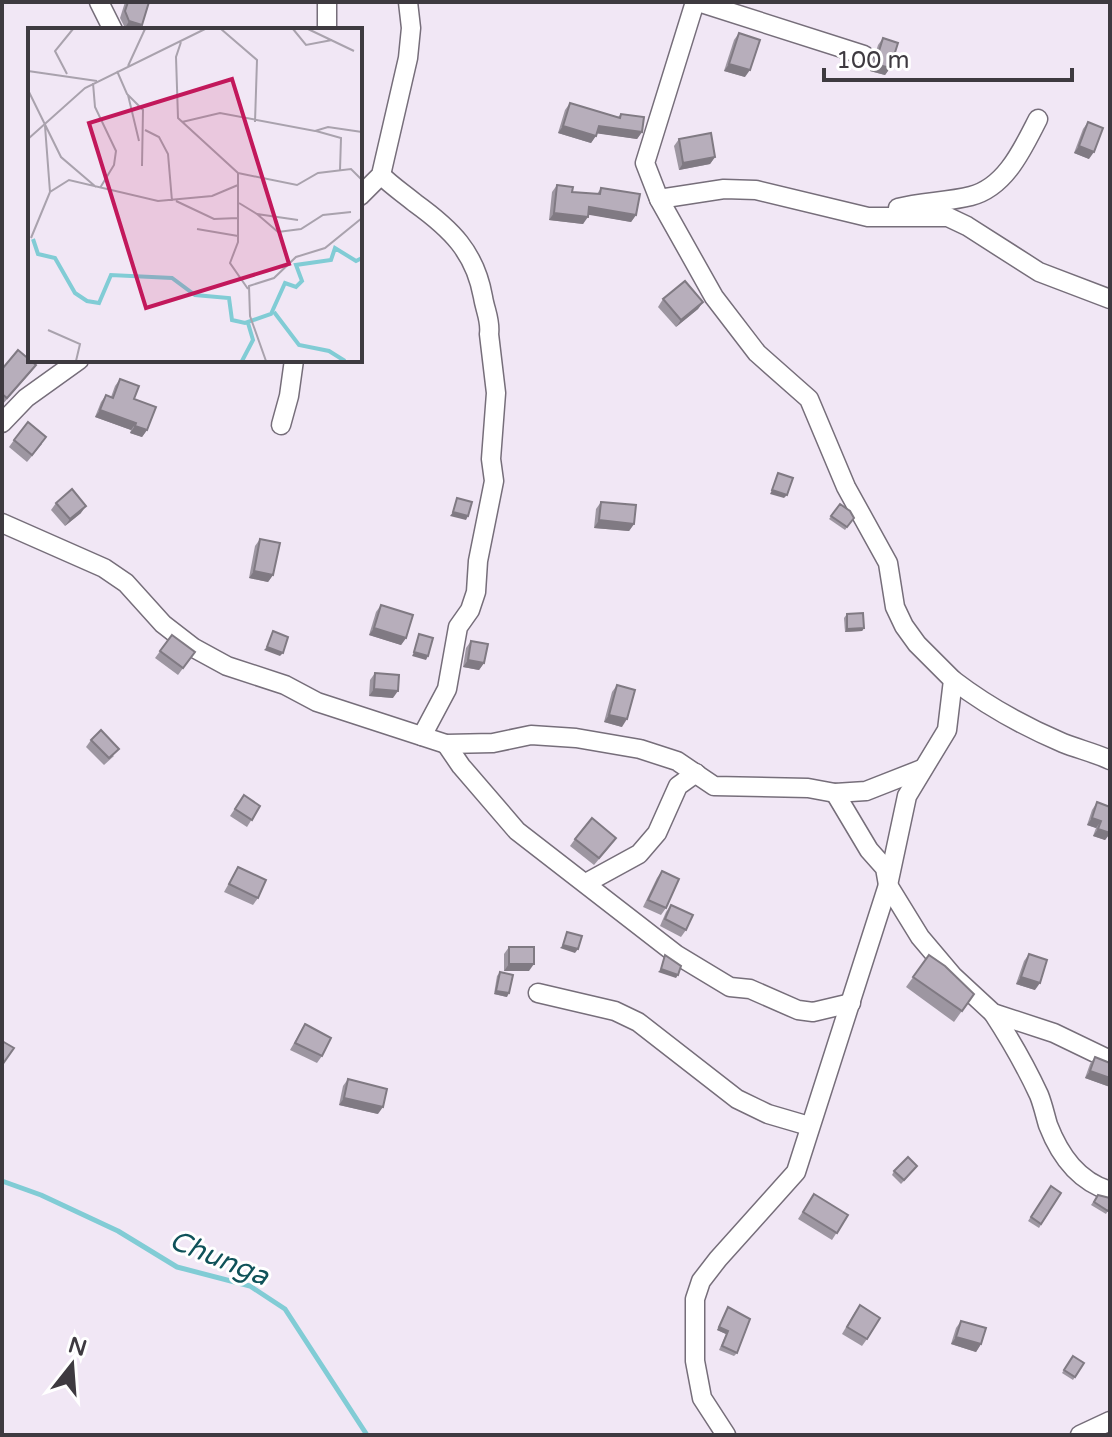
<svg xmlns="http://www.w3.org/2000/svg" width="1112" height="1437" font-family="'Varela Round',sans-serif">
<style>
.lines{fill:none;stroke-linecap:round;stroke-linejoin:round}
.stream{stroke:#81ccd5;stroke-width:5}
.street-casing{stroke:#766e7a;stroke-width:21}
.street{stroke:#fff;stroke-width:18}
.wall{fill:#9d96a1}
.shaded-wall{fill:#807a83}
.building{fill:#b7aebb;stroke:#807a83;stroke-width:2}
.labels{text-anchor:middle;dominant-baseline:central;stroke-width:6;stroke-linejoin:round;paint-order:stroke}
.water-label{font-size:28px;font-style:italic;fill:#0f5259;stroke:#fff}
.inset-river{fill:none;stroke:#81ccd5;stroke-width:4}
.inset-road{fill:none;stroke:#a9a2ad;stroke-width:2}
.view{fill:#c2185b;fill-opacity:0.15;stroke:#c2185b;stroke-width:4}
.inset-edge{fill:none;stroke:#3e3a40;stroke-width:4}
</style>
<rect width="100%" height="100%" fill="#f1e7f5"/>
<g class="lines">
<path class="stream" d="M 2,1181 L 41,1195 L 118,1231 L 177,1267 L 250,1286 L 285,1309 L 367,1435"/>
<defs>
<g id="street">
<path d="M 99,2 L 113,30"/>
<path d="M 327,2 L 327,30"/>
<path d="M 695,2 L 645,163 L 659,199 L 714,297 L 757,353 L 809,399 L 846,487 L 888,563 L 895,607 L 904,626 L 917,644 L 953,680 L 947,730 L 907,796 L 888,885 L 796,1172 L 718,1259 L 701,1281 L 695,1299 L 695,1361 L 702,1398 L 726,1435"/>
<path d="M 698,2 L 864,55"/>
<path d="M 381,175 C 392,186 403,193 415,203 C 451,229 475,252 483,297 C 485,310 491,321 489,334 L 496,393 L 491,459 L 494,481 L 478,561 L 476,592 L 470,610 L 458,627 L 447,689 L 422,736"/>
<path d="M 360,196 L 381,175 L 408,58 L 411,28 L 408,2"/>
<path d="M 659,199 L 724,189 L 756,190 L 868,217 L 948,217 L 967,226 L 1039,272 L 1110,299"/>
<path d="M 898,208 C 922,202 947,202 971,196 C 1006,187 1023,148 1038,119"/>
<path d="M 2,423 L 26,398 L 79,360"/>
<path d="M 281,425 L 289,396 L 294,360"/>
<path d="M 2,523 L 104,568 L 126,583 L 163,624 L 194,648 L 227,666 L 285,685 L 317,702 L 446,744 L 493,743 L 531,735 L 576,738 L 640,749 L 677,761 L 714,786 L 808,788 L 835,793 L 866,791 L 922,769"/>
<path d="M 953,680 C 987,706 1023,726 1063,743 C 1078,749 1095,753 1110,760"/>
<path d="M 446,744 L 461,766 L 517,831 L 677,955 L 730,987 L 750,989 L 798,1010 L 813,1012 L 851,1003"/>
<path d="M 835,793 L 869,850 L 885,868 L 888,885 L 920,937 L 953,976 L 993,1013 L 1054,1033 L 1110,1060"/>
<path d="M 586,883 L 639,854 L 657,833 L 678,786 L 696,773"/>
<path d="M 538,993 L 615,1011 L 638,1022 L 737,1099 L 768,1114 L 809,1126"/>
<path d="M 993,1013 C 1010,1039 1026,1067 1039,1095 C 1043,1105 1045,1115 1048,1125 C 1060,1156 1078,1181 1110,1191"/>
<path d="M 1080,1435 L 1110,1421"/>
</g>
</defs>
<use href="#street" class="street-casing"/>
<use href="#street" class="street"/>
</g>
<g class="wall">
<path d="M 125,2 L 149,2 L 125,28 L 120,18 Z"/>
<path d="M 739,33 L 745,77 L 724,71 L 734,40 Z"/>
<path d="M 883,38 L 890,68 L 885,75 L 870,71 L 878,45 Z"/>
<path d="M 570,103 L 618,117 L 621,114 L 642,132 L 637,139 L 597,133 L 591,143 L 558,133 L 565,110 Z"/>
<path d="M 1088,122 L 1089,159 L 1074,153 L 1083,129 Z"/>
<path d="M 679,139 L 715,157 L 710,164 L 679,170 L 674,146 Z"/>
<path d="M 557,185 L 572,192 L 597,194 L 601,188 L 636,215 L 631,222 L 588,214 L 583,224 L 549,220 L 552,192 Z"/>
<path d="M 663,299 L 703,302 L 698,309 L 676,327 L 658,307 Z"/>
<path d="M 36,365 L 31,372 L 2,405 L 2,369 Z"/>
<path d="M 120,379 L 134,399 L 147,430 L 142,437 L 130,433 L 131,430 L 95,417 L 101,402 L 106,395 L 111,397 L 115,386 Z"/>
<path d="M 14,440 L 42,444 L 27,462 L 9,447 Z"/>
<path d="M 601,502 L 634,524 L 629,531 L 594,528 L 596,509 Z"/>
<path d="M 56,503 L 81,513 L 65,526 L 51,510 Z"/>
<path d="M 840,504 L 854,518 L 845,530 L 829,519 Z"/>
<path d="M 260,539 L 273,575 L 268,582 L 249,578 L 255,546 Z"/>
<path d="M 381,605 L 406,638 L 401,645 L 369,635 L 376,612 Z"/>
<path d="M 847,614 L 864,628 L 862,631 L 845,632 L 844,618 Z"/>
<path d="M 172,635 L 195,652 L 178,675 L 155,658 Z"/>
<path d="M 471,641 L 484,663 L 479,670 L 463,667 L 466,648 Z"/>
<path d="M 375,673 L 393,698 L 369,696 L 370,680 Z"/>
<path d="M 617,685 L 622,727 L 604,722 L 612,692 Z"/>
<path d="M 91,740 L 114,756 L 104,765 L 86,747 Z"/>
<path d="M 244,795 L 260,806 L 247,827 L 230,816 Z"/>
<path d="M 1097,802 L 1110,834 L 1105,840 L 1093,836 L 1096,828 L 1087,825 L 1092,810 Z"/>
<path d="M 575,839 L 611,845 L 594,865 L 570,846 Z"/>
<path d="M 238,867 L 258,898 L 253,905 L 224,892 Z"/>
<path d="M 662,871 L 666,908 L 661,915 L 643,907 L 657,878 Z"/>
<path d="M 671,905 L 686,930 L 681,937 L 660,926 L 666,912 Z"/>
<path d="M 509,947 L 529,971 L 504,971 L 504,954 Z"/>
<path d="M 1029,954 L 1035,990 L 1016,984 L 1024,961 Z"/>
<path d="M 929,955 L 974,994 L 954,1022 L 906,987 Z"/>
<path d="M 500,972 L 507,997 L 494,994 L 497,976 Z"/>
<path d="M 305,1024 L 322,1056 L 317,1063 L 290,1050 Z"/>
<path d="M 1095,1057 L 1110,1063 L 1110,1087 L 1085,1078 L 1090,1064 Z"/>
<path d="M 348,1079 L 378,1114 L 339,1105 L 343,1086 Z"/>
<path d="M 914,1170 L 901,1184 L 892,1175 L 894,1171 Z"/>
<path d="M 1051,1186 L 1061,1193 L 1039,1228 L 1028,1221 Z"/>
<path d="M 814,1194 L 848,1215 L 832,1240 L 798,1219 Z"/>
<path d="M 1098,1195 L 1110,1207 L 1106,1214 L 1091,1205 Z"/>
<path d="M 728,1307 L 737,1353 L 734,1356 L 719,1350 L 726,1334 L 717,1330 Z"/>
<path d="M 855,1312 L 867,1339 L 862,1346 L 842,1334 Z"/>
<path d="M 961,1321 L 981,1344 L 976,1352 L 951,1344 L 956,1328 Z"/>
<path d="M 1073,1356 L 1084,1363 L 1073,1380 L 1062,1373 Z"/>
</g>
<g class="shaded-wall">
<path d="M 129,21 L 142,25 L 138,30 L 131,30 L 125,28 Z"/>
<path d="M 729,64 L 750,70 L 745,77 L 724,71 Z"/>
<path d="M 875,64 L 890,68 L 885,75 L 870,71 Z"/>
<path d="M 563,126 L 596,136 L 591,143 L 558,133 Z"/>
<path d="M 599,126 L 642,132 L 637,139 L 594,133 Z"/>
<path d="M 1079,146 L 1094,152 L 1089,159 L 1074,153 Z"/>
<path d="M 715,157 L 710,164 L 679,170 L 683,163 Z"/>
<path d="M 589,207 L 636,215 L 631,222 L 584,214 Z"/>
<path d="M 554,213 L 588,217 L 583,224 L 549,220 Z"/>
<path d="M 703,302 L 698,309 L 676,327 L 681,320 Z"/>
<path d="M 100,410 L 136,423 L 131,430 L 95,417 Z"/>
<path d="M 135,426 L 147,430 L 142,437 L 130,433 Z"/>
<path d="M 772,490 L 787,495 L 784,498 L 770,494 Z"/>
<path d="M 86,506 L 81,513 L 65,526 L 70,519 Z"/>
<path d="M 453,512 L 468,516 L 466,520 L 450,516 Z"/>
<path d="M 599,520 L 634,524 L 629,531 L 594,528 Z"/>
<path d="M 254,571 L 273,575 L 268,582 L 249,578 Z"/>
<path d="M 374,628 L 406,638 L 401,645 L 369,635 Z"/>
<path d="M 864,628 L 862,631 L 845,632 L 847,629 Z"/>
<path d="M 267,647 L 283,653 L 280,656 L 264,650 Z"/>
<path d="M 414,652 L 428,656 L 426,660 L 412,656 Z"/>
<path d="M 468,660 L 484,663 L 479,670 L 463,667 Z"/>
<path d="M 374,689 L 398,691 L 393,698 L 369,696 Z"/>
<path d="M 609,715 L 627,719 L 622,727 L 604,722 Z"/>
<path d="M 1092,818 L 1101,821 L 1096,828 L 1087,825 Z"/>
<path d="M 1098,829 L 1110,833 L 1105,840 L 1093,836 Z"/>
<path d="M 563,945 L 578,949 L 575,953 L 560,948 Z"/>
<path d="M 509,964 L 534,964 L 529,971 L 504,971 Z"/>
<path d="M 661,969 L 678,975 L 676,978 L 658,972 Z"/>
<path d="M 1021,977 L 1040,983 L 1035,990 L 1016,984 Z"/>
<path d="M 496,991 L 509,993 L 507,997 L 494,994 Z"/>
<path d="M 1090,1071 L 1110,1078 L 1110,1087 L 1085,1078 Z"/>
<path d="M 344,1098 L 383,1107 L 378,1114 L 339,1105 Z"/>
<path d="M 719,1327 L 728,1331 L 726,1334 L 717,1330 Z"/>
<path d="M 956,1337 L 981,1344 L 976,1352 L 951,1344 Z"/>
</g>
<g class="building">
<path d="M 128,2 L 149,2 L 142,25 L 129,21 L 125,11 Z"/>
<path d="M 739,33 L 760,40 L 750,70 L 729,64 Z"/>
<path d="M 883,38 L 898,43 L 890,68 L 875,64 Z"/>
<path d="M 570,103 L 620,118 L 621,114 L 644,117 L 642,132 L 599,126 L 596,136 L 563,126 Z"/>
<path d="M 1088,122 L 1103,128 L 1094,152 L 1079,146 Z"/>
<path d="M 711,133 L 715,157 L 683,163 L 679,139 Z"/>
<path d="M 557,185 L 573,187 L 572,192 L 600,194 L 601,188 L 640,194 L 636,215 L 589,207 L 588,217 L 554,213 Z"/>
<path d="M 685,281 L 703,302 L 681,320 L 663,299 Z"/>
<path d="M 18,350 L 36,365 L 7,398 L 2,394 L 2,369 Z"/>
<path d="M 120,379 L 139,386 L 134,399 L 156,407 L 147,430 L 135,426 L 136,423 L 100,410 L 106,395 L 113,398 Z"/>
<path d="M 28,422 L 46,437 L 32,455 L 14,440 Z"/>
<path d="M 778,473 L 793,478 L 787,495 L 772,490 Z"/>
<path d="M 72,489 L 86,506 L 70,519 L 56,503 Z"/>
<path d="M 457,498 L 472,502 L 468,516 L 453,512 Z"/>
<path d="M 601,502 L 636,505 L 634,524 L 599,520 Z"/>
<path d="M 840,504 L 850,511 L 854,518 L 847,527 L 831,516 Z"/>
<path d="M 260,539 L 280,543 L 273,575 L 254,571 Z"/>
<path d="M 381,605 L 413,615 L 406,638 L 374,628 Z"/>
<path d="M 863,613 L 864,628 L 847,629 L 847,614 Z"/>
<path d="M 273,631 L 288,637 L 283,653 L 267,647 Z"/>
<path d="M 419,634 L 433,638 L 428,656 L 414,652 Z"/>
<path d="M 172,635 L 195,652 L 183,668 L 160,651 Z"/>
<path d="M 471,641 L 488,644 L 484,663 L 468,660 Z"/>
<path d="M 375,673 L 399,675 L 398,691 L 374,689 Z"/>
<path d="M 617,685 L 635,690 L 627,719 L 609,715 Z"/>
<path d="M 101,730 L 119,749 L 109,758 L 91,740 Z"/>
<path d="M 244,795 L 260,806 L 252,820 L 235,809 Z"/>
<path d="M 1097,802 L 1110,807 L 1110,833 L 1098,829 L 1101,821 L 1092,818 Z"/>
<path d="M 592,818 L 616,838 L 599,858 L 575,839 Z"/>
<path d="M 238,867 L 266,880 L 258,898 L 229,884 Z"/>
<path d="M 662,871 L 679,879 L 666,908 L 648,900 Z"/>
<path d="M 671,905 L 693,915 L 686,930 L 665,919 Z"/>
<path d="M 567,932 L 582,936 L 578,949 L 563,945 Z"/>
<rect x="509" y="947" width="25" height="17"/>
<path d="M 1029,954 L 1047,960 L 1040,983 L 1021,977 Z"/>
<path d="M 665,955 L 681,966 L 678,975 L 661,969 Z"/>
<path d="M 929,955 L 945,966 L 974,994 L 962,1011 L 913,977 Z"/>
<path d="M 500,972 L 513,975 L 509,993 L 496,991 Z"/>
<path d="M 305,1024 L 331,1038 L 322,1056 L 295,1043 Z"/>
<path d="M 2,1041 L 14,1048 L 2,1065 Z"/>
<path d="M 1095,1057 L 1110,1063 L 1110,1078 L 1090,1071 Z"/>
<path d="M 348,1079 L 387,1089 L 383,1107 L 344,1098 Z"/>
<path d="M 908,1157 L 917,1166 L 904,1180 L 894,1171 Z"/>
<path d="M 1051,1186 L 1061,1193 L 1041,1224 L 1031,1217 Z"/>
<path d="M 814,1194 L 848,1215 L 837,1233 L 803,1212 Z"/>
<path d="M 1098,1195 L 1110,1198 L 1110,1207 L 1108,1211 L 1094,1202 Z"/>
<path d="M 860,1305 L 880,1318 L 867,1339 L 847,1327 Z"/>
<path d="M 728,1307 L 750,1319 L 737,1353 L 722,1346 L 728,1331 L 719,1327 Z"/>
<path d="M 961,1321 L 986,1328 L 981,1344 L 956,1337 Z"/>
<path d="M 1073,1356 L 1084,1363 L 1075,1377 L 1064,1370 Z"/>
</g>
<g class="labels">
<g class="water-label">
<text transform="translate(219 1258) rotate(22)">Chunga</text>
</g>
</g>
<g transform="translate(28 28)">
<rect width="334" height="334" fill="#f1e7f5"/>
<path class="inset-river" d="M 5,211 L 10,226 L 27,230 L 47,265 L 59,273 L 71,275 L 83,247 L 144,250 L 167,267 L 201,270 L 204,292 L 217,295 L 243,286 L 257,255 L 268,259 L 274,253 L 268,237 L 303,232 L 307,220 L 328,233 L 334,230M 246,284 L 271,317 L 301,323 L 317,333M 214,333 L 225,312 L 220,295"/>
<path class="inset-road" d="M 193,1 L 229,32 L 227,94M 265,1 L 278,17 L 304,12M 280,1 L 326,23M 153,14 L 148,29 L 150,90 L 210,145 L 210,214 L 202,235 L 220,261M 100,38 L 117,1M 0,43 L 69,53M 89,43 L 99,66 L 115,82 L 114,138M 39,46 L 27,23 L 45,1M 65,55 L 67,79 L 88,123 L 86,137 L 72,160M 0,62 L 33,129 L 68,159M 100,67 L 111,113M 154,94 L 192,85 L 287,103 L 300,99 L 334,104M 17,98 L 22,164M 117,102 L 131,109 L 140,126 L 144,173M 288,103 L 313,110 L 312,142M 0,111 L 57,60 L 177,1M 210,145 L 269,157 L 290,145 L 323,141 L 334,152M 148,173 L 186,191 L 210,190M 211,175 L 229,186 L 270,192M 229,186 L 250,204 L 273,201 L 295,187 L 323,184M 169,201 L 210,208M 3,210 L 22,164 L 41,152 L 130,173 L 184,168 L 210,157M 20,302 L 52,316 L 48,333M 238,333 L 222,288 L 221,258 L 246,250 L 268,229 L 297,220 L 334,190"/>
<path class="view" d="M 204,51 L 261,236 L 118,280 L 61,95 Z"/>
<rect width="334" height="334" class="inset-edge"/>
</g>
<rect width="1112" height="1437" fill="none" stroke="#3e3a40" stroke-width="8"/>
<g transform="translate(72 1365) rotate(17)" stroke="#ffffff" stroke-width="6" paint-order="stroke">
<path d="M0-6L14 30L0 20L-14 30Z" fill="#3e3a40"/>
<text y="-12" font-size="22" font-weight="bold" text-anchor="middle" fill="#3e3a40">N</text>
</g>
<path d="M824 68v12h248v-12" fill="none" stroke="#3e3a40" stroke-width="4"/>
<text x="836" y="68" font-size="24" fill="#3e3a40" stroke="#ffffff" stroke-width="6" paint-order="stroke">100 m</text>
</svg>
